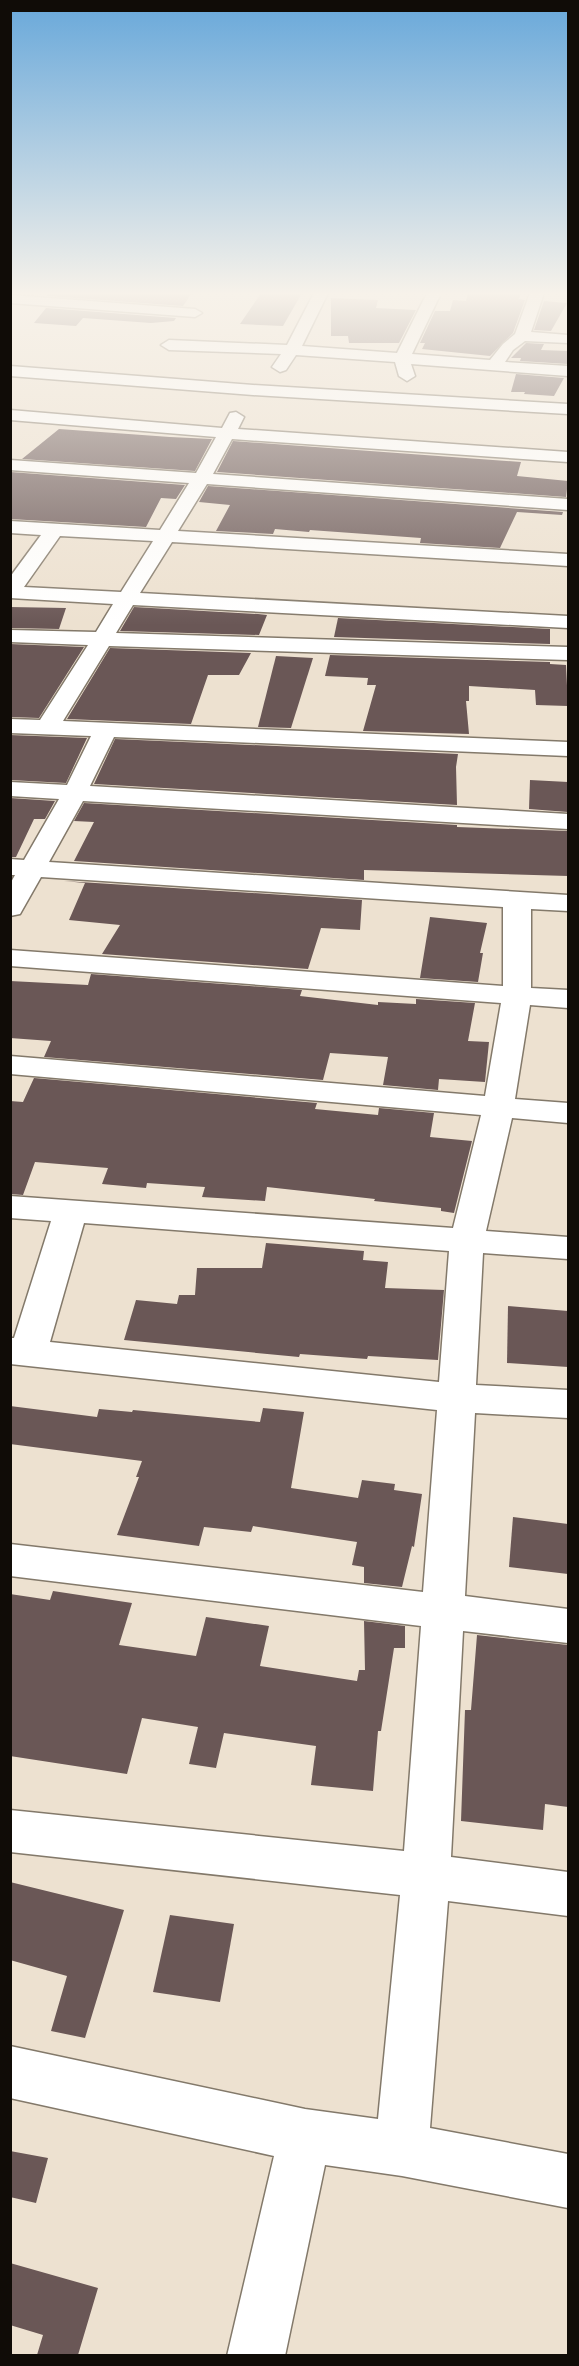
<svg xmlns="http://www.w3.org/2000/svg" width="579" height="2366" font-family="Manrope,sans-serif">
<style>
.building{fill:#6a5756}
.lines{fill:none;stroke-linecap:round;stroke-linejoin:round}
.minor-casing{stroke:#83796a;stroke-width:3}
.minor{fill:#fff;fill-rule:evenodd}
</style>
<rect width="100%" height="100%" fill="#ede1d0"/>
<g class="building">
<path d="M 47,293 L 192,293 L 183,306 L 47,296 Z"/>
<path d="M 261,293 L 302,293 L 283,326 L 240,324 Z"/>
<path d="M 468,293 L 521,293 L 519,299 L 525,300 L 513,333 L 490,356 L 422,349 L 425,343 L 420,343 L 435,311 L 450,311 L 453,300 L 466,301 Z"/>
<path d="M 331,298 L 378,300 L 376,308 L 416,310 L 399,343 L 349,343 L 348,336 L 331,336 Z"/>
<path d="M 544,301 L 567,303 L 551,331 L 534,330 Z"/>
<path d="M 46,308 L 176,318 L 174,321 L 151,323 L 83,318 L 76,326 L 34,323 Z"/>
<path d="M 526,343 L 544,344 L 541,350 L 568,351 L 568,364 L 520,361 L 521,358 L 511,358 Z"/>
<path d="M 516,374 L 564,378 L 554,396 L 524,394 L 525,392 L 511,392 Z"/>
<path d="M 59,429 L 170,437 L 212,439 L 195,471 L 22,459 Z"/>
<path d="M 233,441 L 521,462 L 517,476 L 568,481 L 566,497 L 217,472 Z"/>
<path d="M 10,472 L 185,485 L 176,499 L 161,498 L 146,527 L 10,519 Z"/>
<path d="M 208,486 L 563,512 L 562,515 L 517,512 L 500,548 L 420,543 L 421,538 L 310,530 L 309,532 L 275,529 L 273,534 L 216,531 L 230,505 L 199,502 Z"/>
<path d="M 10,607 L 66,608 L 59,629 L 10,628 Z"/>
<path d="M 134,607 L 258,614 L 267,615 L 259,635 L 120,631 Z"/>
<path d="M 338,618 L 550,629 L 550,644 L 334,637 Z"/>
<path d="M 10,644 L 84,647 L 39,718 L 10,717 Z"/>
<path d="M 110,648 L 251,653 L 239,675 L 208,675 L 191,724 L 67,719 Z"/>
<path d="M 330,655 L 550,662 L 550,664 L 566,665 L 568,706 L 536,705 L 535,690 L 469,686 L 469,701 L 466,701 L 469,734 L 363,731 L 376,685 L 367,685 L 368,678 L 325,676 Z"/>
<path d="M 276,656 L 313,658 L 291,728 L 258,727 Z"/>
<path d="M 10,735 L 87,738 L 66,783 L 10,780 Z"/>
<path d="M 115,739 L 458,754 L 456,767 L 457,805 L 94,784 Z"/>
<path d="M 530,780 L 568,782 L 568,812 L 529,809 Z"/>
<path d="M 10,798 L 55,801 L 45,819 L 34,819 L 16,857 L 10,857 Z"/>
<path d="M 84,803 L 457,825 L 457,827 L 568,831 L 568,876 L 364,870 L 364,880 L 74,861 L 94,822 L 74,821 Z"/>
<path d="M 64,881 L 362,900 L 360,930 L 321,928 L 308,969 L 102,954 L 120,925 L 69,920 L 85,883 Z"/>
<path d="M 430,917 L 487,923 L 480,953 L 483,953 L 478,982 L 420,978 Z"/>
<path d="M 91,974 L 302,990 L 300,996 L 378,1005 L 378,1002 L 416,1004 L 416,999 L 475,1003 L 468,1041 L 489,1042 L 485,1082 L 439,1079 L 438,1090 L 383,1085 L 388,1057 L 330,1053 L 323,1080 L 44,1057 L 51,1041 L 10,1038 L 10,981 L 88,985 Z"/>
<path d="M 34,1078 L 317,1103 L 315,1109 L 378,1115 L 379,1108 L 434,1113 L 430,1137 L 472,1141 L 454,1213 L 441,1211 L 441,1208 L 374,1201 L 375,1199 L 267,1187 L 265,1201 L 202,1197 L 205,1187 L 147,1183 L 146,1188 L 102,1184 L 108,1168 L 35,1162 L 23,1195 L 10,1194 L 10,1101 L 23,1102 Z"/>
<path d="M 266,1243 L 364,1251 L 363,1260 L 388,1262 L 385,1288 L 444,1290 L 438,1360 L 368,1356 L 367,1359 L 300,1354 L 299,1357 L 124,1340 L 136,1300 L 177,1304 L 179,1295 L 195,1295 L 197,1268 L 262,1268 Z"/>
<path d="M 508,1306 L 568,1311 L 568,1367 L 507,1363 Z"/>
<path d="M 10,1406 L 97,1417 L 99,1409 L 132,1412 L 133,1410 L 260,1422 L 263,1408 L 304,1412 L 291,1488 L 358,1498 L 362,1480 L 395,1484 L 394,1490 L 422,1494 L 414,1547 L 412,1546 L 402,1587 L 364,1583 L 364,1567 L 352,1565 L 357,1542 L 253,1526 L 251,1532 L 204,1527 L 199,1546 L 117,1535 L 139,1477 L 136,1477 L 142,1461 L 10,1444 Z"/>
<path d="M 513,1517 L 568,1524 L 568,1574 L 509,1567 Z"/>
<path d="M 53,1591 L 132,1603 L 119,1645 L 196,1656 L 206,1617 L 269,1626 L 260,1666 L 357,1681 L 359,1670 L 365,1670 L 364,1621 L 405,1626 L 405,1648 L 394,1648 L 381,1731 L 378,1731 L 373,1791 L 311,1785 L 316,1746 L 224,1733 L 216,1768 L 189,1764 L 198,1727 L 142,1718 L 127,1774 L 10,1756 L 10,1594 L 50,1600 Z"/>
<path d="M 477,1635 L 568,1645 L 568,1807 L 545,1804 L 543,1830 L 461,1821 L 465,1710 L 471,1710 Z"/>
<path d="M 10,1882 L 124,1910 L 85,2038 L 51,2031 L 67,1976 L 10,1960 Z"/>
<path d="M 170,1915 L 234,1924 L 220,2002 L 153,1992 Z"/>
<path d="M 10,2151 L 48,2158 L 36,2203 L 10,2197 Z"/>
<path d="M 10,2263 L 98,2288 L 78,2355 L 37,2355 L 43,2335 L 10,2325 Z"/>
</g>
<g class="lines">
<defs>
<g id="minor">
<path d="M 314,293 L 328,293 L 302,346 L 397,353 L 427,293 L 441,293 L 412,354 L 490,360 L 503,344 L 515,334 L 530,293 L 544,293 L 531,332 L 568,335 L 568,343 L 525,341 L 513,350 L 505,362 L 568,366 L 568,376 L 411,364 L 415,376 L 407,381 L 399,376 L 395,362 L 296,355 L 286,370 L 280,372 L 272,367 L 281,354 L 169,350 L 161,345 L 169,340 L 287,345 Z"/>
<path d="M 10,295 L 195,309 L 202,313 L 195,317 L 10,303 Z"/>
<path d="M 10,366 L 253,385 L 568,404 L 568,414 L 253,395 L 10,376 Z"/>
<path d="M 10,410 L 222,428 L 230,413 L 236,412 L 244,417 L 238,429 L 568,452 L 568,462 L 232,439 L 213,474 L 568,499 L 568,510 L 207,484 L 178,531 L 568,554 L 568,566 L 172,542 L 140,593 L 568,616 L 568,628 L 133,605 L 116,633 L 568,647 L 568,660 L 109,646 L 63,721 L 568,742 L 568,756 L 114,737 L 90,786 L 568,814 L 568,829 L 83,801 L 49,862 L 568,895 L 568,911 L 531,909 L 531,988 L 568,990 L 568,1008 L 530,1005 L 515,1099 L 568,1103 L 568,1123 L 512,1118 L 486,1231 L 568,1237 L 568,1259 L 483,1253 L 476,1385 L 568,1390 L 568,1418 L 475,1413 L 465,1596 L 568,1609 L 568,1643 L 463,1631 L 451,1857 L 568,1872 L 568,1916 L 448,1901 L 430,2128 L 568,2154 L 568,2208 L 402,2176 L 325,2165 L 285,2356 L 227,2356 L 274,2156 L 10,2098 L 10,2046 L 305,2109 L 378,2119 L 400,1895 L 10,1852 L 10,1810 L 404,1851 L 421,1626 L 10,1576 L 10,1544 L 423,1592 L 437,1410 L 10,1364 L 10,1338 L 14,1338 L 51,1221 L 10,1218 L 10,1196 L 453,1228 L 481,1115 L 10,1074 L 10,1056 L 485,1096 L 501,1003 L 10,966 L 10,950 L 503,986 L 503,907 L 41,877 L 20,914 L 10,916 L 10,884 L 15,875 L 10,875 L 10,859 L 24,860 L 59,799 L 10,796 L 10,782 L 67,785 L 91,736 L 10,733 L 10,719 L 40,720 L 88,645 L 10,642 L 10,630 L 96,632 L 113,604 L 10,598 L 10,577 L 41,535 L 10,533 L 10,521 L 160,530 L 189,483 L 10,470 L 10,460 L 196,473 L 216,437 L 10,420 ZM 60,536 L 153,541 L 121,592 L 24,587 ZM 84,1223 L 449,1251 L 439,1382 L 50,1342 Z"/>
</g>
</defs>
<use href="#minor" class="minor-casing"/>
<use href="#minor" class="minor"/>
</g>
<linearGradient id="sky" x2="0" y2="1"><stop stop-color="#68a8da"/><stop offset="0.47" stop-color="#f7f2ea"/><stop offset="1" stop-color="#f7f2ea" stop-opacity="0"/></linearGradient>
<rect width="579" height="625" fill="url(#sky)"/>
<rect width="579" height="2366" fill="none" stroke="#100c07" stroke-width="24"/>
</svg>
